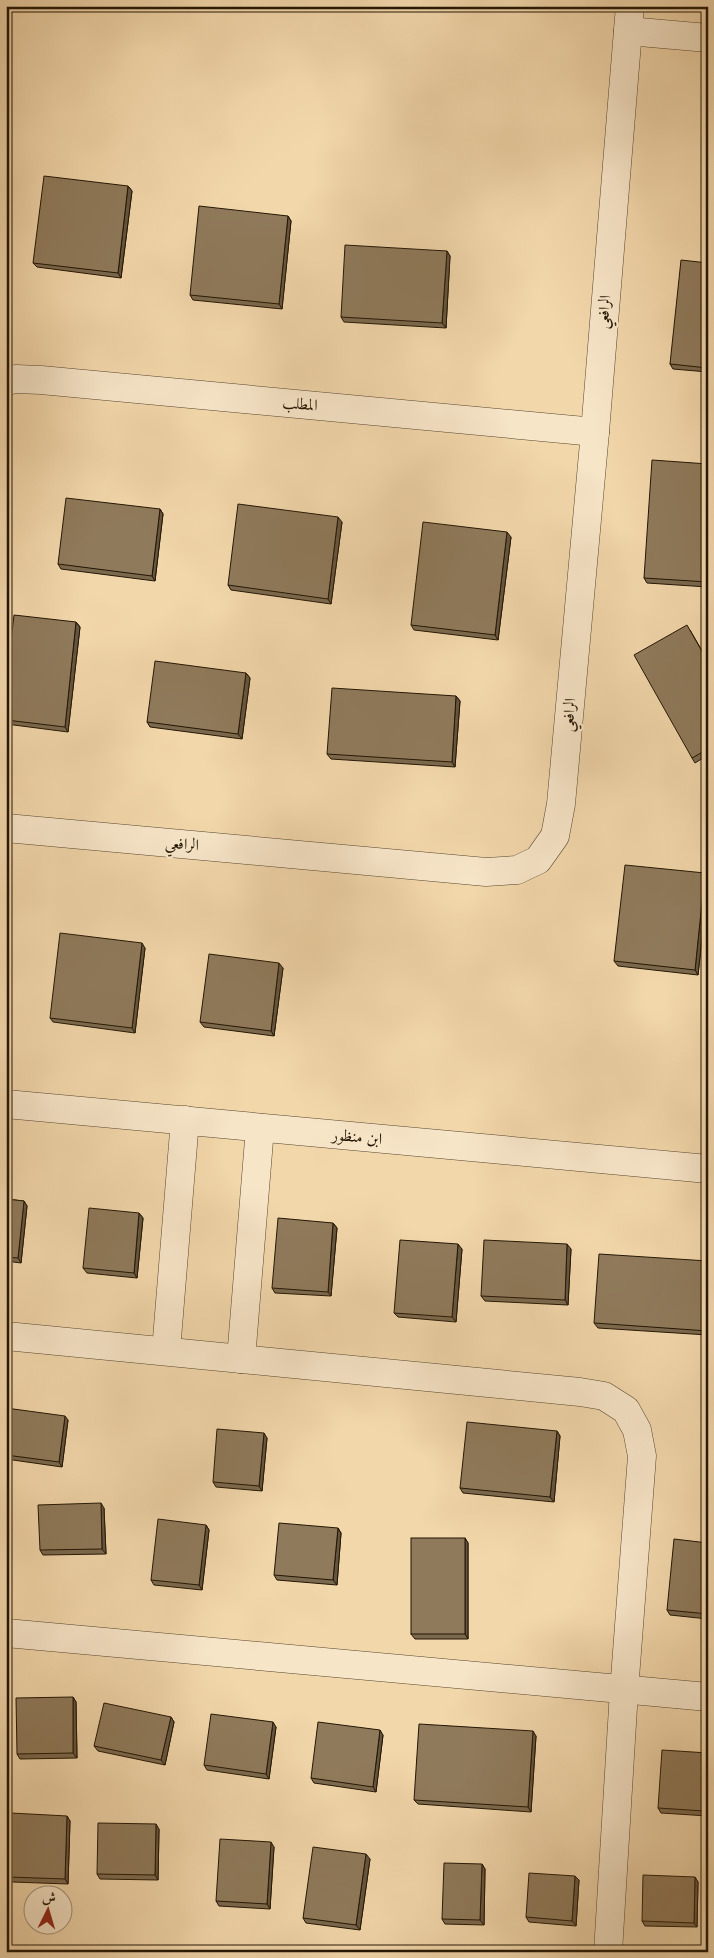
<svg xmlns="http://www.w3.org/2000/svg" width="714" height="1958" font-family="Cardo,Amiri,serif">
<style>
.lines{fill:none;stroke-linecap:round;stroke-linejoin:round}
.minor-casing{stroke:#57462e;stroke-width:29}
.minor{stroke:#f7e5c8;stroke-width:28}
.wall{fill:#7b694e;stroke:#231604}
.shaded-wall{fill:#645540;stroke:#231604}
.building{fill:#8f7a5b;stroke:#231604}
.labels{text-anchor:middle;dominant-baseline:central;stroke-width:4.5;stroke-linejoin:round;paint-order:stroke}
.street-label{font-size:16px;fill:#231604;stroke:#f7e5c8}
</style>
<rect width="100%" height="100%" fill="#f2d7ab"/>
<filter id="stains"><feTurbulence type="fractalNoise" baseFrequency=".004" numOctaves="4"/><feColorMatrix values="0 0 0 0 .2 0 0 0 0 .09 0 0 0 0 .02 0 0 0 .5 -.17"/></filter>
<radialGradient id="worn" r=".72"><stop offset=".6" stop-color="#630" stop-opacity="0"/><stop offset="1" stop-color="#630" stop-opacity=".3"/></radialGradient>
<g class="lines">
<defs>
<g id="minor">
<path d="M 628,31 L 708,38"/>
<path d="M 6,381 L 16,379 L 41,380 L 595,432"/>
<path d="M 6,828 L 486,872 L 517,870 L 538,860 L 555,836 L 561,804 L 595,432 L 630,6"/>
<path d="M 6,1104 L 708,1169"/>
<path d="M 6,1336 L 580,1392 L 604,1396 L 626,1410 L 637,1430 L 642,1456 L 624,1691 L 608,1952"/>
<path d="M 166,1351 L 185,1120"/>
<path d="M 241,1359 L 260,1128"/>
<path d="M 6,1633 L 708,1697"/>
</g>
</defs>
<use href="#minor" class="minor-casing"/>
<use href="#minor" class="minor"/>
</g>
<g class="wall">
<path d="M 128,186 L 132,191 L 121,278 L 37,267 L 33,263 Z"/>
<path d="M 288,216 L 291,221 L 282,309 L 193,300 L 190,295 Z"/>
<path d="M 447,251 L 450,256 L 446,328 L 344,322 L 341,317 Z"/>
<path d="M 708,263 L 708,372 L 673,369 L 670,364 Z"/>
<path d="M 708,464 L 708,587 L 647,583 L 644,578 Z"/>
<path d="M 160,509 L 163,514 L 155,581 L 61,569 L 58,564 Z"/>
<path d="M 342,522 L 331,604 L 231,590 L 228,585 Z"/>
<path d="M 511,537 L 498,640 L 414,630 L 411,625 Z"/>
<path d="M 76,622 L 80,627 L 68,732 L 6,724 L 6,683 Z"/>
<path d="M 690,630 L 708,661 L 708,755 L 695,763 L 692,758 Z"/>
<path d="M 246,673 L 250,678 L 242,739 L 150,727 L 147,722 Z"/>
<path d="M 456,696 L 460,701 L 455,767 L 331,759 L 327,754 Z"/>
<path d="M 705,873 L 708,877 L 708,883 L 698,975 L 618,966 L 614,961 Z"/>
<path d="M 145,948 L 135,1033 L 53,1022 L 50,1018 Z"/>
<path d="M 283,968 L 274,1036 L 204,1027 L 200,1022 Z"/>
<path d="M 6,1199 L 24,1201 L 27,1206 L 21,1263 L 6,1261 Z"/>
<path d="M 139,1213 L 143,1218 L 137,1278 L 87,1273 L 83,1268 Z"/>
<path d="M 333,1223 L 337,1228 L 331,1296 L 275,1293 L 272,1288 Z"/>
<path d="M 462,1249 L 456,1322 L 398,1317 L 394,1313 Z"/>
<path d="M 571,1249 L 568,1305 L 485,1301 L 481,1296 Z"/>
<path d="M 708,1261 L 708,1335 L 598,1328 L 594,1323 Z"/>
<path d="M 6,1408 L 68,1420 L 62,1467 L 6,1459 Z"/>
<path d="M 557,1431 L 560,1436 L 554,1502 L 463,1493 L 460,1488 Z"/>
<path d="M 267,1438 L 262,1491 L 216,1487 L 213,1482 Z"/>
<path d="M 104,1508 L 106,1554 L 43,1555 L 40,1550 Z"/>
<path d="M 206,1525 L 209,1530 L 202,1590 L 154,1585 L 151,1580 Z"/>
<path d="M 338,1528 L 341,1533 L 337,1585 L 277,1580 L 274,1575 Z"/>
<path d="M 465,1538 L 468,1543 L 468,1639 L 415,1639 L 411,1634 Z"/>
<path d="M 708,1543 L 708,1619 L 670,1615 L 667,1610 Z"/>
<path d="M 73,1697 L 76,1702 L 77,1758 L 20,1759 L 17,1754 Z"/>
<path d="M 171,1717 L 174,1722 L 165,1765 L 98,1751 L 94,1746 Z"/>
<path d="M 276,1727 L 269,1779 L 207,1770 L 204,1765 Z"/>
<path d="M 383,1735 L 376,1792 L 314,1783 L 311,1778 Z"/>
<path d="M 536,1736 L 531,1812 L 418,1804 L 414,1800 Z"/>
<path d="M 708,1753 L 708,1816 L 661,1813 L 658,1808 Z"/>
<path d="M 67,1816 L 70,1821 L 68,1884 L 12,1882 L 9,1877 Z"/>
<path d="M 159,1829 L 158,1880 L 100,1879 L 97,1874 Z"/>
<path d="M 274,1847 L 270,1909 L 219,1906 L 216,1901 Z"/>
<path d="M 370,1859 L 360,1930 L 306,1923 L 303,1918 Z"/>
<path d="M 482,1864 L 485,1869 L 484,1925 L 445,1924 L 442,1919 Z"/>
<path d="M 575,1876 L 579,1880 L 576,1926 L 529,1922 L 526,1917 Z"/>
<path d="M 695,1877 L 698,1882 L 697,1927 L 645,1926 L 642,1921 Z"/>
</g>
<g class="shaded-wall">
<path d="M 128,186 L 132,191 L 121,278 L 118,273 Z"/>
<path d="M 288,216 L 291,221 L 282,309 L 279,304 Z"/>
<path d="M 447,251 L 450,256 L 446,328 L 442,323 Z"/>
<path d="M 160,509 L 163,514 L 155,581 L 152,576 Z"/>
<path d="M 338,517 L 342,522 L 331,604 L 328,599 Z"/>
<path d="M 507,532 L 511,537 L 498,640 L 495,635 Z"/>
<path d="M 76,622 L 80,627 L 68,732 L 65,727 Z"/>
<path d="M 246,673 L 250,678 L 242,739 L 238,734 Z"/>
<path d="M 456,696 L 460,701 L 455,767 L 452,762 Z"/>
<path d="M 705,873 L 708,877 L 708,883 L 698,975 L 695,970 Z"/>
<path d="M 142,943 L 145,948 L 135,1033 L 132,1028 Z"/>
<path d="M 279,963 L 283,968 L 274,1036 L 271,1031 Z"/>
<path d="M 24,1201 L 27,1206 L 21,1263 L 18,1258 Z"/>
<path d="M 139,1213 L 143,1218 L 137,1278 L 134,1273 Z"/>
<path d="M 333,1223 L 337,1228 L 331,1296 L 328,1292 Z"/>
<path d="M 458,1244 L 462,1249 L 456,1322 L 452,1317 Z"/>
<path d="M 567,1244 L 571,1249 L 568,1305 L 565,1300 Z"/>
<path d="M 65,1416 L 68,1420 L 62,1467 L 59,1462 Z"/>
<path d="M 557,1431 L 560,1436 L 554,1502 L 550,1497 Z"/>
<path d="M 264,1433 L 267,1438 L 262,1491 L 259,1486 Z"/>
<path d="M 101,1503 L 104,1508 L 106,1554 L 102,1549 Z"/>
<path d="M 7,1504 L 11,1509 L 9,1565 L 6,1560 Z"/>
<path d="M 206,1525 L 209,1530 L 202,1590 L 199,1585 Z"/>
<path d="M 338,1528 L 341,1533 L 337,1585 L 333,1580 Z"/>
<path d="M 465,1538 L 468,1543 L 468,1639 L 465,1634 Z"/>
<path d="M 73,1697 L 76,1702 L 77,1758 L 73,1753 Z"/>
<path d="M 171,1717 L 174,1722 L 165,1765 L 161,1760 Z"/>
<path d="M 273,1722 L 276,1727 L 269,1779 L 266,1774 Z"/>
<path d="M 380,1730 L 383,1735 L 376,1792 L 373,1787 Z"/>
<path d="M 533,1731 L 536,1736 L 531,1812 L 528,1807 Z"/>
<path d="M 708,1763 L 708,1816 L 704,1811 Z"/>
<path d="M 67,1816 L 70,1821 L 68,1884 L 65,1879 Z"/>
<path d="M 156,1824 L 159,1829 L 158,1880 L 155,1875 Z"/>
<path d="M 271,1842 L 274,1847 L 270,1909 L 267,1904 Z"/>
<path d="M 366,1854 L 370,1859 L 360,1930 L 356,1925 Z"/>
<path d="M 482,1864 L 485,1869 L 484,1925 L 480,1920 Z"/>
<path d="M 575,1876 L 579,1880 L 576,1926 L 572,1921 Z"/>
<path d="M 695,1877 L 698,1882 L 697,1927 L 694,1923 Z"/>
</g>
<g class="building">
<path d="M 44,176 L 128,186 L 118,273 L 33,263 Z"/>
<path d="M 199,206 L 288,216 L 279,304 L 190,295 Z"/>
<path d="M 345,245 L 447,251 L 442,323 L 341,317 Z"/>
<path d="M 681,260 L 708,263 L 708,368 L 670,364 Z"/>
<path d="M 652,460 L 708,464 L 708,582 L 644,578 Z"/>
<path d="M 66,498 L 160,509 L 152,576 L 58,564 Z"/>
<path d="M 238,504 L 338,517 L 328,599 L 228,585 Z"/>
<path d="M 423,522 L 507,532 L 495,635 L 411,625 Z"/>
<path d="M 14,615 L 76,622 L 65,727 L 6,720 L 6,683 Z"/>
<path d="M 687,625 L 708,662 L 708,749 L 692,758 L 634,655 Z"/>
<path d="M 155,661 L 246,673 L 238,734 L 147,722 Z"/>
<path d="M 332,688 L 456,696 L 452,762 L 327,754 Z"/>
<path d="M 625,865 L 705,873 L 695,970 L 614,961 Z"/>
<path d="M 60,933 L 142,943 L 132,1028 L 50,1018 Z"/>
<path d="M 209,954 L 279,963 L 271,1031 L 200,1022 Z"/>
<path d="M 6,1199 L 24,1201 L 18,1258 L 6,1257 Z"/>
<path d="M 89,1208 L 139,1213 L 134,1273 L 83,1268 Z"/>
<path d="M 278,1218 L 333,1223 L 328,1292 L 272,1288 Z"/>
<path d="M 400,1240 L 458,1244 L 452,1317 L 394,1313 Z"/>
<path d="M 484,1240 L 567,1244 L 565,1300 L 481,1296 Z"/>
<path d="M 599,1254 L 708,1261 L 708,1331 L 594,1323 Z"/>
<path d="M 6,1408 L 65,1416 L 59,1462 L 6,1455 Z"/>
<path d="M 467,1422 L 557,1431 L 550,1497 L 460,1488 Z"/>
<path d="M 217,1429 L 264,1433 L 259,1486 L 213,1482 Z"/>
<path d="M 101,1503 L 102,1549 L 40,1550 L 38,1505 Z"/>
<path d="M 6,1504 L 7,1504 L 6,1548 Z"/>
<path d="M 158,1519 L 206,1525 L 199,1585 L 151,1580 Z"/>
<path d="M 279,1523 L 338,1528 L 333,1580 L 274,1575 Z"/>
<rect x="411" y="1538" width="54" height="96"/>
<path d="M 674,1539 L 708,1543 L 708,1614 L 667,1610 Z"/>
<path d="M 73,1697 L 73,1753 L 17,1754 L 16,1698 Z"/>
<path d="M 104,1703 L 171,1717 L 161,1760 L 94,1746 Z"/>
<path d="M 211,1714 L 273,1722 L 266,1774 L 204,1765 Z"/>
<path d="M 318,1722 L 380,1730 L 373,1787 L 311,1778 Z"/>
<path d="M 419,1724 L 533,1731 L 528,1807 L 414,1800 Z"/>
<path d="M 662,1750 L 708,1753 L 704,1811 L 658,1808 Z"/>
<path d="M 11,1813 L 67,1816 L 65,1879 L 9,1877 Z"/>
<path d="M 98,1823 L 156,1824 L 155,1875 L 97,1874 Z"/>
<path d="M 220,1839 L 271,1842 L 267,1904 L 216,1901 Z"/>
<path d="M 313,1847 L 366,1854 L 356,1925 L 303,1918 Z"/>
<path d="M 444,1863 L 482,1864 L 480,1920 L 442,1919 Z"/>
<path d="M 529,1873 L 575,1876 L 572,1921 L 526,1917 Z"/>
<path d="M 643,1875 L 695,1877 L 694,1923 L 642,1921 Z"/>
</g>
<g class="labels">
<g class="street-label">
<text transform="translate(604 312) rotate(-85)">الرافعي</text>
<text transform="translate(300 404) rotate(5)">المطلب</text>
<text transform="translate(569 715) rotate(-85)">الرافعي</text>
<text transform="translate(182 844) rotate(5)">الرافعي</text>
<text transform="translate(357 1137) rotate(5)">ابن منظور</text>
</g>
</g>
<rect width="714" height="1958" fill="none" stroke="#f2d7ab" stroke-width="25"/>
<rect x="8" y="8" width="699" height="1943" fill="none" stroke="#231604" stroke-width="2.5"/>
<rect x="12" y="12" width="689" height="1933" fill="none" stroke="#231604"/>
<g transform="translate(48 1910) rotate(5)"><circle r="24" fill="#f7e5c8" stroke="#a2927a"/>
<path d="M0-4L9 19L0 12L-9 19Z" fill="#8f2418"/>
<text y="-8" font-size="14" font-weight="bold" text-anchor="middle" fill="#231604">ش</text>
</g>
<rect width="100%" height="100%" filter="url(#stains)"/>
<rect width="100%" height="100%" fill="url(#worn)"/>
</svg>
